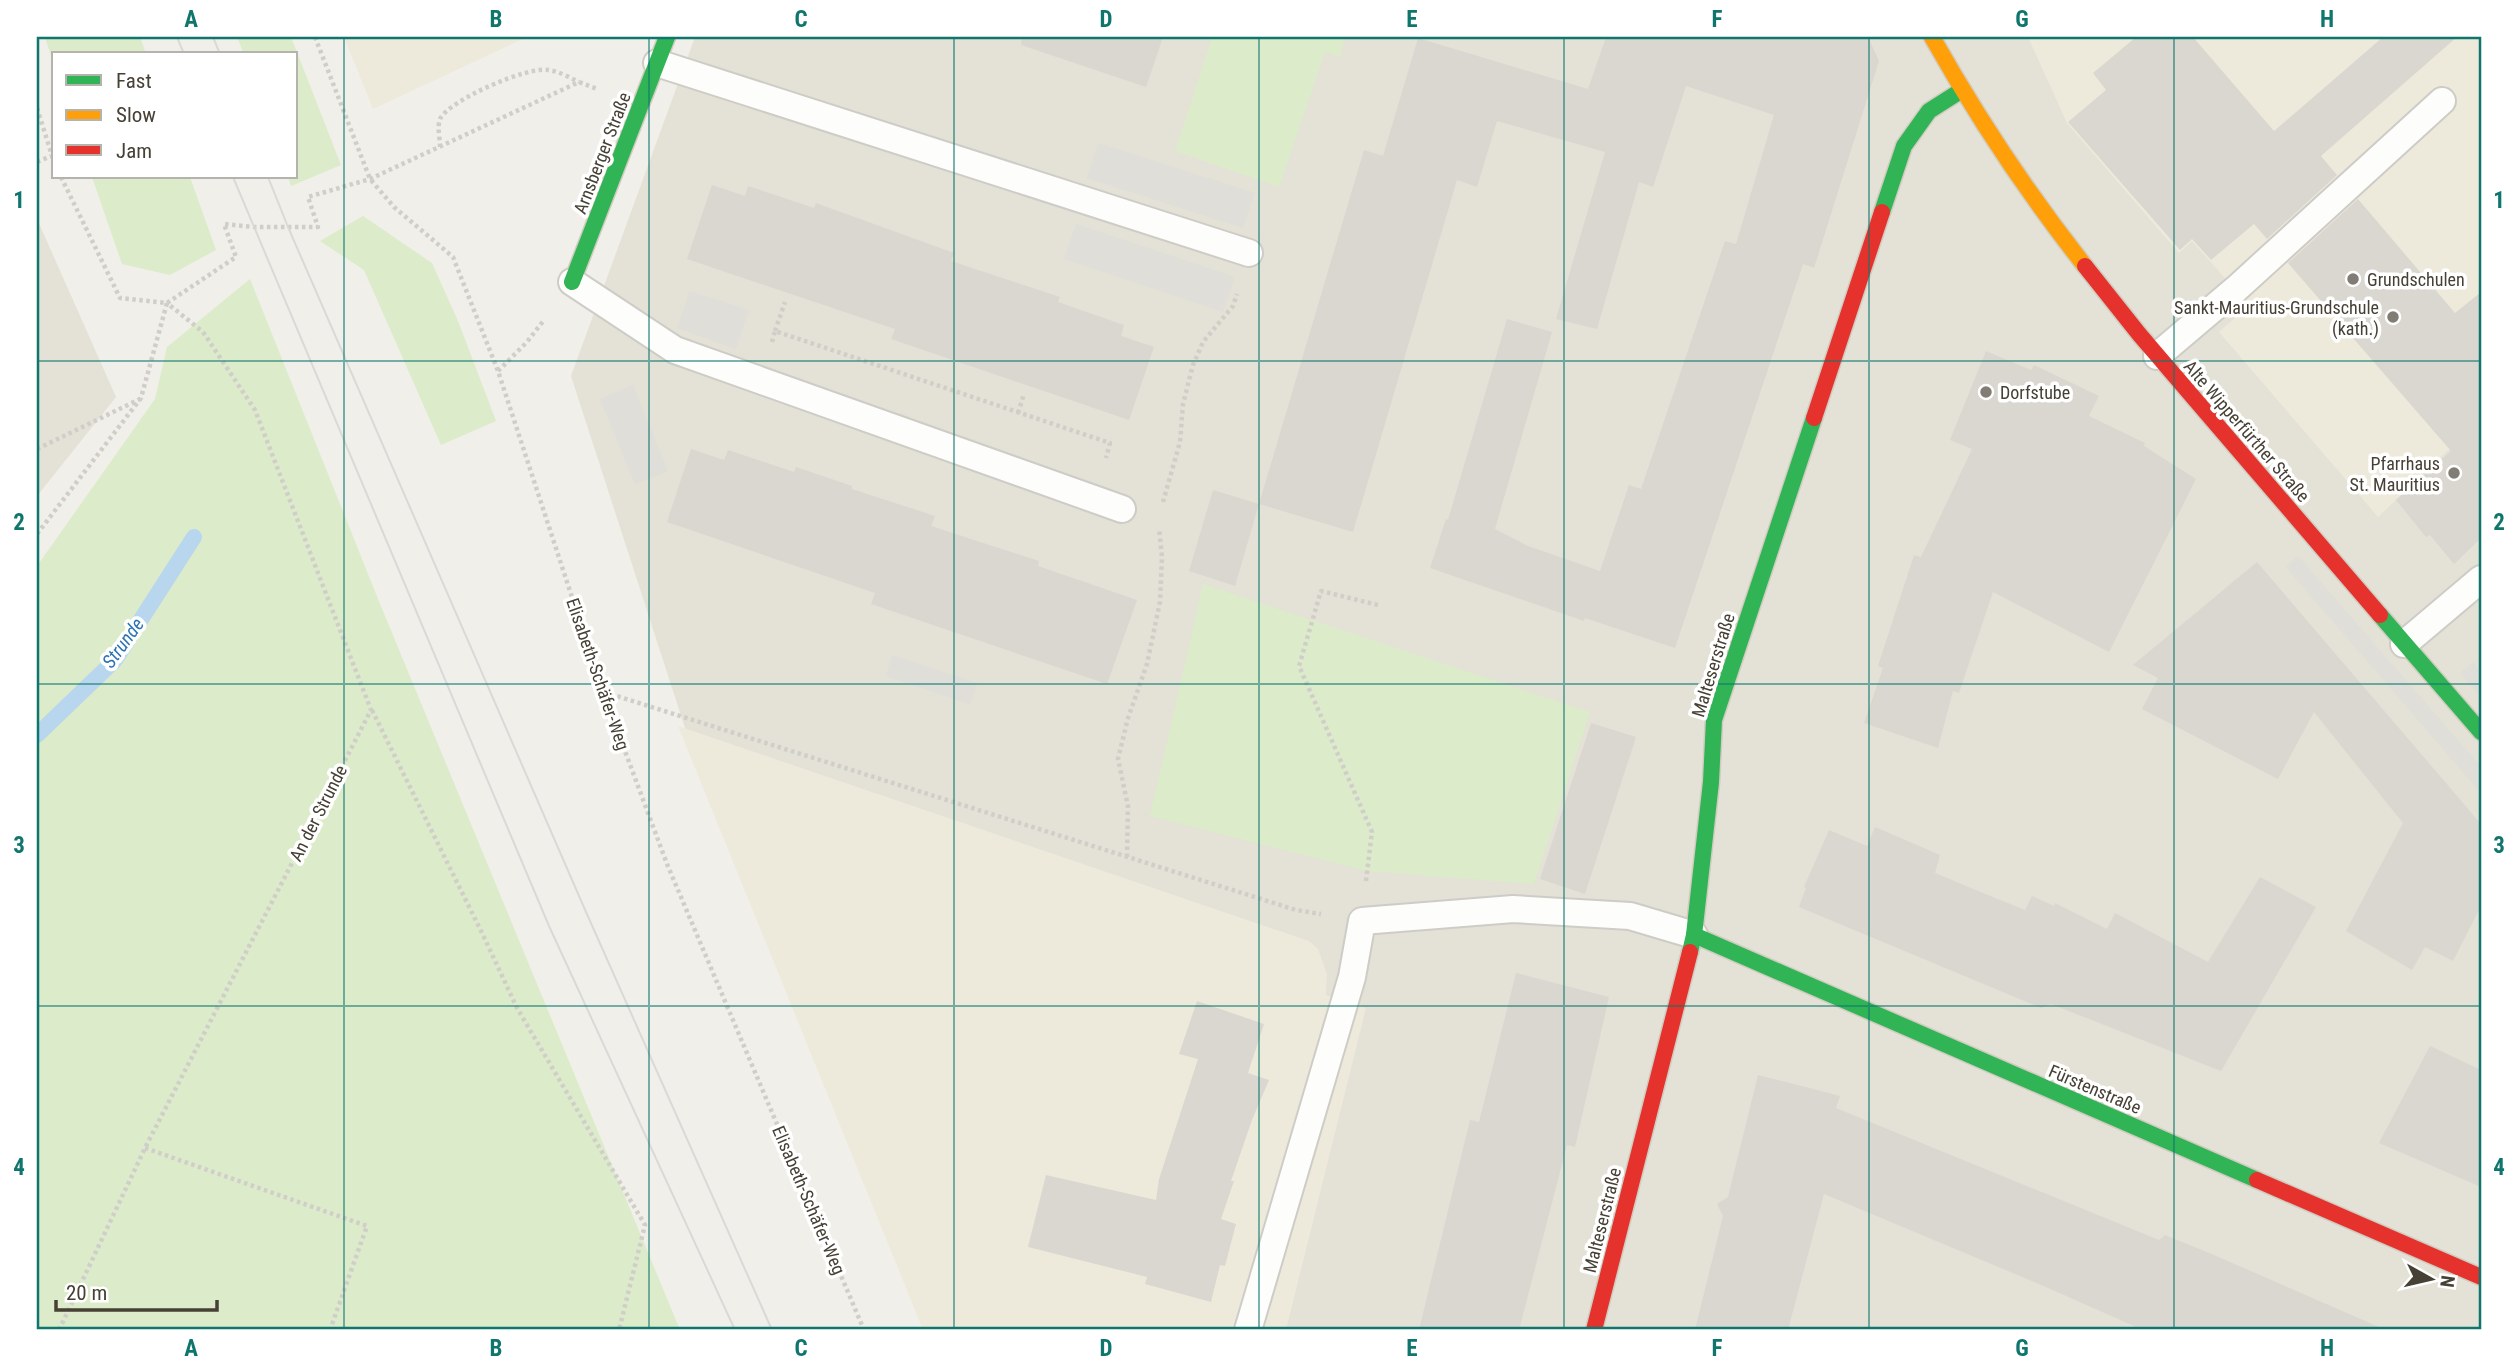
<svg xmlns="http://www.w3.org/2000/svg" width="2518" height="1367" font-family="'Roboto Condensed',sans-serif">
<style>
.residential{fill:#e4e1d6}
.education{fill:#eeeadb}
.green{fill:#dcebc9}
.parking{fill:#dfded9}
.lines{fill:none;stroke-linecap:round;stroke-linejoin:round}
.stream{stroke:#b9d6ef;stroke-width:16}
.building{fill:#dad7d1}
.lane-casing{stroke:#ceccc6;stroke-width:30}
.fast-casing{stroke:#d0ccc0;stroke-width:19}
.slow-casing{stroke:#d0ccc0;stroke-width:19}
.jam-casing{stroke:#d0ccc0;stroke-width:19}
.path{stroke:#d1ceca;stroke-width:4.5;stroke-dasharray:3.5 3.5;stroke-linecap:butt}
.lane{stroke:#fdfdfc;stroke-width:26}
.fast{stroke:#30b455;stroke-width:16}
.slow{stroke:#ff9f0a;stroke-width:16}
.jam{stroke:#e5322d;stroke-width:16}
.tram{stroke:#d9d9d8;stroke-width:2}
.grid{fill:none;stroke:#0f766e;stroke-width:2;stroke-opacity:0.55}
.poi-dot{fill:#827d74;stroke:#fff;stroke-width:2.5}
.labels{text-anchor:middle;dominant-baseline:central;stroke-width:7;stroke-linejoin:round;paint-order:stroke}
.street-label{font-size:18px;fill:#464035;stroke:#fff}
.poi-label{font-size:18px;fill:#464035;stroke:#fff;text-anchor:start}
.water-label{font-size:19px;font-style:italic;fill:#2c73b4;stroke:#fff}
.neatline{fill:none;stroke:#0f766e;stroke-width:2.5}
.grid-label{font-size:23px;text-anchor:middle;font-weight:bold;fill:#0f766e}
</style>
<rect width="100%" height="100%" fill="#f0efe9"/>
<g class="residential">
<path d="M 695,37 L 2481,37 L 2481,1330 L 962,1330 L 709,802 L 571,376 Z"/>
<path d="M 37,219 L 116,397 L 37,496 Z"/>
</g>
<g class="education">
<path d="M 344,37 L 527,37 L 373,109 Z"/>
<path d="M 2028,37 L 2481,37 L 2481,419 L 2378,517 L 2219,332 L 2249,305 L 2192,241 L 2179,253 L 2067,123 Z"/>
<path d="M 678,726 L 1309,941 L 1318,949 L 1327,974 L 1326,995 L 1366,1008 L 1286,1330 L 923,1330 Z"/>
</g>
<g class="green">
<path d="M 45,37 L 140,37 L 146,54 L 54,54 L 54,65 Z"/>
<path d="M 237,37 L 291,37 L 341,165 L 291,186 L 288,177 L 296,177 L 296,54 L 244,54 Z"/>
<path d="M 1212,37 L 1345,37 L 1340,57 L 1325,52 L 1279,187 L 1175,151 Z"/>
<path d="M 92,177 L 190,177 L 216,250 L 170,275 L 122,264 Z"/>
<path d="M 363,216 L 432,263 L 458,321 L 496,421 L 441,445 L 364,270 L 320,241 Z"/>
<path d="M 250,279 L 378,599 L 680,1330 L 37,1330 L 37,566 L 155,399 L 167,347 Z"/>
<path d="M 1203,584 L 1590,712 L 1534,884 L 1367,871 L 1150,816 Z"/>
</g>
<g class="parking">
<path d="M 1098,143 L 1255,193 L 1243,228 L 1087,178 Z"/>
<path d="M 1076,224 L 1235,277 L 1223,312 L 1064,259 Z"/>
<path d="M 690,291 L 749,310 L 736,349 L 677,328 Z"/>
<path d="M 633,385 L 668,471 L 635,484 L 600,399 Z"/>
<path d="M 2298,556 L 2481,767 L 2481,793 L 2286,567 Z"/>
<path d="M 892,655 L 977,683 L 970,704 L 886,676 Z"/>
<path d="M 2473,662 L 2481,672 L 2481,697 L 2460,673 Z"/>
</g>
<g class="lines">
<path class="stream" d="M 37,735 L 115,660 L 194,537"/>
</g>
<g class="building">
<path d="M 1022,37 L 1163,37 L 1146,87 L 1021,45 Z"/>
<path d="M 1606,37 L 1868,37 L 1879,61 L 1814,268 L 1803,264 L 1675,648 L 1585,618 L 1584,621 L 1430,568 L 1446,519 L 1448,520 L 1507,319 L 1552,332 L 1495,529 L 1528,546 L 1600,571 L 1629,485 L 1641,489 L 1725,241 L 1736,244 L 1774,115 L 1686,86 L 1653,187 L 1639,182 L 1597,329 L 1556,319 L 1605,152 L 1497,121 L 1477,187 L 1457,180 L 1353,532 L 1259,504 L 1364,150 L 1383,156 L 1418,38 L 1588,89 Z"/>
<path d="M 2136,37 L 2193,37 L 2274,131 L 2383,37 L 2457,37 L 2321,156 L 2337,175 L 2267,239 L 2254,224 L 2211,260 L 2192,239 L 2180,250 L 2068,122 L 2106,90 L 2093,73 Z"/>
<path d="M 712,185 L 745,196 L 748,186 L 814,208 L 816,203 L 954,253 L 951,261 L 1060,297 L 1058,302 L 1124,325 L 1121,336 L 1154,347 L 1129,420 L 891,339 L 895,329 L 687,259 Z"/>
<path d="M 2358,199 L 2455,313 L 2481,292 L 2481,538 L 2454,564 L 2430,535 L 2426,537 L 2396,500 L 2451,451 L 2288,263 Z"/>
<path d="M 1986,351 L 2031,370 L 2034,365 L 2099,396 L 2089,416 L 2145,443 L 2144,446 L 2196,479 L 2109,652 L 1993,592 L 1959,693 L 1953,691 L 1938,748 L 1864,723 L 1883,668 L 1878,666 L 1914,555 L 1921,557 L 1972,449 L 1950,440 Z"/>
<path d="M 691,449 L 724,460 L 728,450 L 794,472 L 796,467 L 852,486 L 852,489 L 935,516 L 931,526 L 1039,561 L 1038,566 L 1137,600 L 1107,684 L 871,604 L 875,593 L 667,522 Z"/>
<path d="M 1213,490 L 1259,504 L 1235,586 L 1189,571 Z"/>
<path d="M 2257,562 L 2481,824 L 2481,906 L 2453,961 L 2425,947 L 2412,970 L 2346,931 L 2403,823 L 2314,712 L 2278,779 L 2142,709 L 2158,678 L 2133,665 Z"/>
<path d="M 1591,723 L 1636,737 L 1585,894 L 1540,879 Z"/>
<path d="M 1875,827 L 1940,855 L 1935,873 L 1983,893 L 2025,910 L 2032,896 L 2054,906 L 2055,903 L 2107,929 L 2115,913 L 2208,962 L 2260,877 L 2316,907 L 2221,1071 L 2051,1004 L 2041,1008 L 1799,907 L 1806,888 L 1804,887 L 1829,830 L 1867,846 Z"/>
<path d="M 1516,973 L 1609,997 L 1575,1147 L 1567,1145 L 1519,1330 L 1419,1330 L 1470,1120 L 1479,1122 Z"/>
<path d="M 1197,1001 L 1264,1024 L 1248,1073 L 1269,1080 L 1252,1120 L 1231,1181 L 1234,1181 L 1221,1219 L 1236,1224 L 1225,1266 L 1220,1265 L 1211,1302 L 1145,1284 L 1147,1277 L 1028,1247 L 1046,1175 L 1156,1200 L 1159,1179 L 1198,1059 L 1179,1054 Z"/>
<path d="M 2430,1046 L 2481,1070 L 2481,1187 L 2379,1143 Z"/>
<path d="M 1758,1075 L 1840,1096 L 1836,1108 L 2159,1240 L 2165,1235 L 2214,1255 L 2386,1330 L 2143,1330 L 2039,1284 L 1824,1194 L 1788,1330 L 1695,1330 L 1723,1216 L 1717,1204 L 1728,1197 Z"/>
</g>
<g class="lines">
<defs>
<g id="lane">
<path d="M 657,63 L 1249,253"/>
<path d="M 572,282 L 675,350 L 1122,509"/>
<path d="M 2157,356 L 2236,289 L 2442,101"/>
<path d="M 2404,644 L 2481,579"/>
<path d="M 1248,1330 L 1352,977 L 1362,921 L 1513,909 L 1630,916 L 1694,935"/>
</g>
<g id="fast">
<path d="M 1882,212 L 1904,146 L 1929,111 L 1962,90"/>
<path d="M 572,282 L 667,37"/>
<path d="M 2380,615 L 2481,732"/>
<path d="M 1694,935 L 2257,1180"/>
<path d="M 1690,952 L 1694,935 L 1711,782 L 1714,720 L 1814,418"/>
</g>
<path id="slow" d="M 1932,37 C 1977,117 2028,194 2085,266"/>
<g id="jam">
<path d="M 2085,266 L 2139,334 L 2380,615"/>
<path d="M 1814,418 L 1882,212"/>
<path d="M 2257,1180 L 2481,1277"/>
<path d="M 1594,1330 L 1690,952"/>
</g>
</defs>
<use href="#lane" class="lane-casing"/>
<use href="#fast" class="fast-casing"/>
<use href="#slow" class="slow-casing"/>
<use href="#jam" class="jam-casing"/>
<g class="path">
<path d="M 315,37 L 370,179 L 394,207 L 453,257 L 498,371 L 603,692 L 667,864 L 864,1330"/>
<path d="M 37,108 L 54,162"/>
<path d="M 440,147 C 440,138 437,127 440,119 C 449,100 528,66 548,70 C 559,71 570,78 579,82"/>
<path d="M 37,162 L 51,156"/>
<path d="M 61,177 L 120,298 L 167,303 L 236,257 L 224,224 L 253,227 L 318,227 L 308,197 L 370,179 L 579,82 L 597,89"/>
<path d="M 775,331 L 785,302"/>
<path d="M 772,342 L 775,331 L 1110,443 L 1106,458"/>
<path d="M 498,371 L 527,342 L 544,320"/>
<path d="M 1018,413 L 1024,394"/>
<path d="M 37,449 L 140,399"/>
<path d="M 1163,502 L 1180,442 L 1183,404 L 1193,365 L 1203,342 L 1233,306 L 1237,294"/>
<path d="M 37,534 L 141,398 L 167,303"/>
<path d="M 604,692 L 1296,910 L 1321,914"/>
<path d="M 372,710 L 483,935 L 517,1008 L 645,1225 L 619,1330"/>
<path d="M 1127,857 L 1128,806 L 1118,759 L 1128,718 L 1147,664 L 1160,602 L 1162,557 L 1159,528"/>
<path d="M 1366,881 L 1372,832 L 1299,666 L 1321,591 L 1378,605"/>
<path d="M 145,1148 L 367,1226 L 330,1330"/>
<path d="M 59,1330 L 145,1148 L 371,710 L 255,410 L 203,332 L 167,303"/>
</g>
<use href="#lane" class="lane"/>
<use href="#fast" class="fast"/>
<use href="#slow" class="slow"/>
<use href="#jam" class="jam"/>
<g class="tram">
<path d="M 177,37 L 184,54"/>
<path d="M 213,37 L 220,54"/>
<path d="M 233,177 L 549,926 L 735,1330"/>
<path d="M 268,177 L 288,227 L 586,912 L 772,1330"/>
</g>
</g>
<path class="grid" d="M 344,37 L 344,1330M 649,37 L 649,1330M 954,37 L 954,1330M 1259,37 L 1259,1330M 1564,37 L 1564,1330M 1869,37 L 1869,1330M 2174,37 L 2174,1330M 37,361 L 2481,361M 37,684 L 2481,684M 37,1006 L 2481,1006"/>
<g class="poi-dot">
<circle cx="2353" cy="279" r="7"/>
<circle cx="2393" cy="317" r="7"/>
<circle cx="1986" cy="392" r="7"/>
<circle cx="2454" cy="473" r="7"/>
</g>
<g class="labels">
<g class="street-label">
<text transform="translate(602 153) rotate(-69)">Arnsberger Straße</text>
<text transform="translate(2247 431) rotate(49)">Alte Wipperfürther Straße</text>
<text transform="translate(1713 665) rotate(-73)">Malteserstraße</text>
<text transform="translate(598 674) rotate(71)">Elisabeth-Schäfer-Weg</text>
<text transform="translate(318 813) rotate(-63)">An der Strunde</text>
<text transform="translate(2095 1089) rotate(23)">Fürstenstraße</text>
<text transform="translate(809 1200) rotate(67)">Elisabeth-Schäfer-Weg</text>
<text transform="translate(1602 1220) rotate(-76)">Malteserstraße</text>
</g>
<g class="poi-label">
<text x="2367" y="279">Grundschulen</text>
<text x="2379" y="307" text-anchor="end">Sankt-Mauritius-Grundschule<tspan x="2379" dy="21">(kath.)</tspan></text>
<text x="2000" y="392">Dorfstube</text>
<text x="2440" y="463" text-anchor="end">Pfarrhaus<tspan x="2440" dy="21">St. Mauritius</tspan></text>
</g>
<g class="water-label">
<text transform="translate(123 643) rotate(-54)">Strunde</text>
</g>
</g>
<rect width="2518" height="1367" fill="none" stroke="#ffffff" stroke-width="77"/>
<rect x="52" y="52" width="245" height="126" fill="#ffffff" stroke="#b5b3ae" stroke-width="2"/>
<rect x="66" y="75" width="35" height="10" fill="#30b455" stroke="#b5b3ae" stroke-width="2"/>
<text x="116" y="88" font-size="21" fill="#464035">Fast</text>
<rect x="66" y="110" width="35" height="10" fill="#ff9f0a" stroke="#b5b3ae" stroke-width="2"/>
<text x="116" y="122" font-size="21" fill="#464035">Slow</text>
<rect x="66" y="145" width="35" height="10" fill="#e5322d" stroke="#b5b3ae" stroke-width="2"/>
<text x="116" y="158" font-size="21" fill="#464035">Jam</text>
<g transform="translate(2431 1279) rotate(98)" stroke="#ffffff" stroke-width="5" paint-order="stroke">
<path d="M0-5L12 26L0 18L-12 26Z" fill="#464035"/>
<text y="-10" font-size="19" font-weight="bold" text-anchor="middle" fill="#464035">N</text>
</g>
<path d="M56 1300v10h161v-10" fill="none" stroke="#464035" stroke-width="3.5"/>
<text x="66" y="1300" font-size="21" fill="#464035" stroke="#ffffff" stroke-width="5" paint-order="stroke">20 m</text>
<rect x="38" y="38" width="2442" height="1290" class="neatline"/>
<g class="grid-label">
<text x="191" y="27">A</text>
<text x="496" y="27">B</text>
<text x="801" y="27">C</text>
<text x="1106" y="27">D</text>
<text x="1412" y="27">E</text>
<text x="1717" y="27">F</text>
<text x="2022" y="27">G</text>
<text x="2327" y="27">H</text>
<text x="19" y="208">1</text>
<text x="2499" y="208">1</text>
<text x="19" y="530">2</text>
<text x="2499" y="530">2</text>
<text x="19" y="853">3</text>
<text x="2499" y="853">3</text>
<text x="19" y="1175">4</text>
<text x="2499" y="1175">4</text>
<text x="191" y="1356">A</text>
<text x="496" y="1356">B</text>
<text x="801" y="1356">C</text>
<text x="1106" y="1356">D</text>
<text x="1412" y="1356">E</text>
<text x="1717" y="1356">F</text>
<text x="2022" y="1356">G</text>
<text x="2327" y="1356">H</text>
</g>
</svg>
